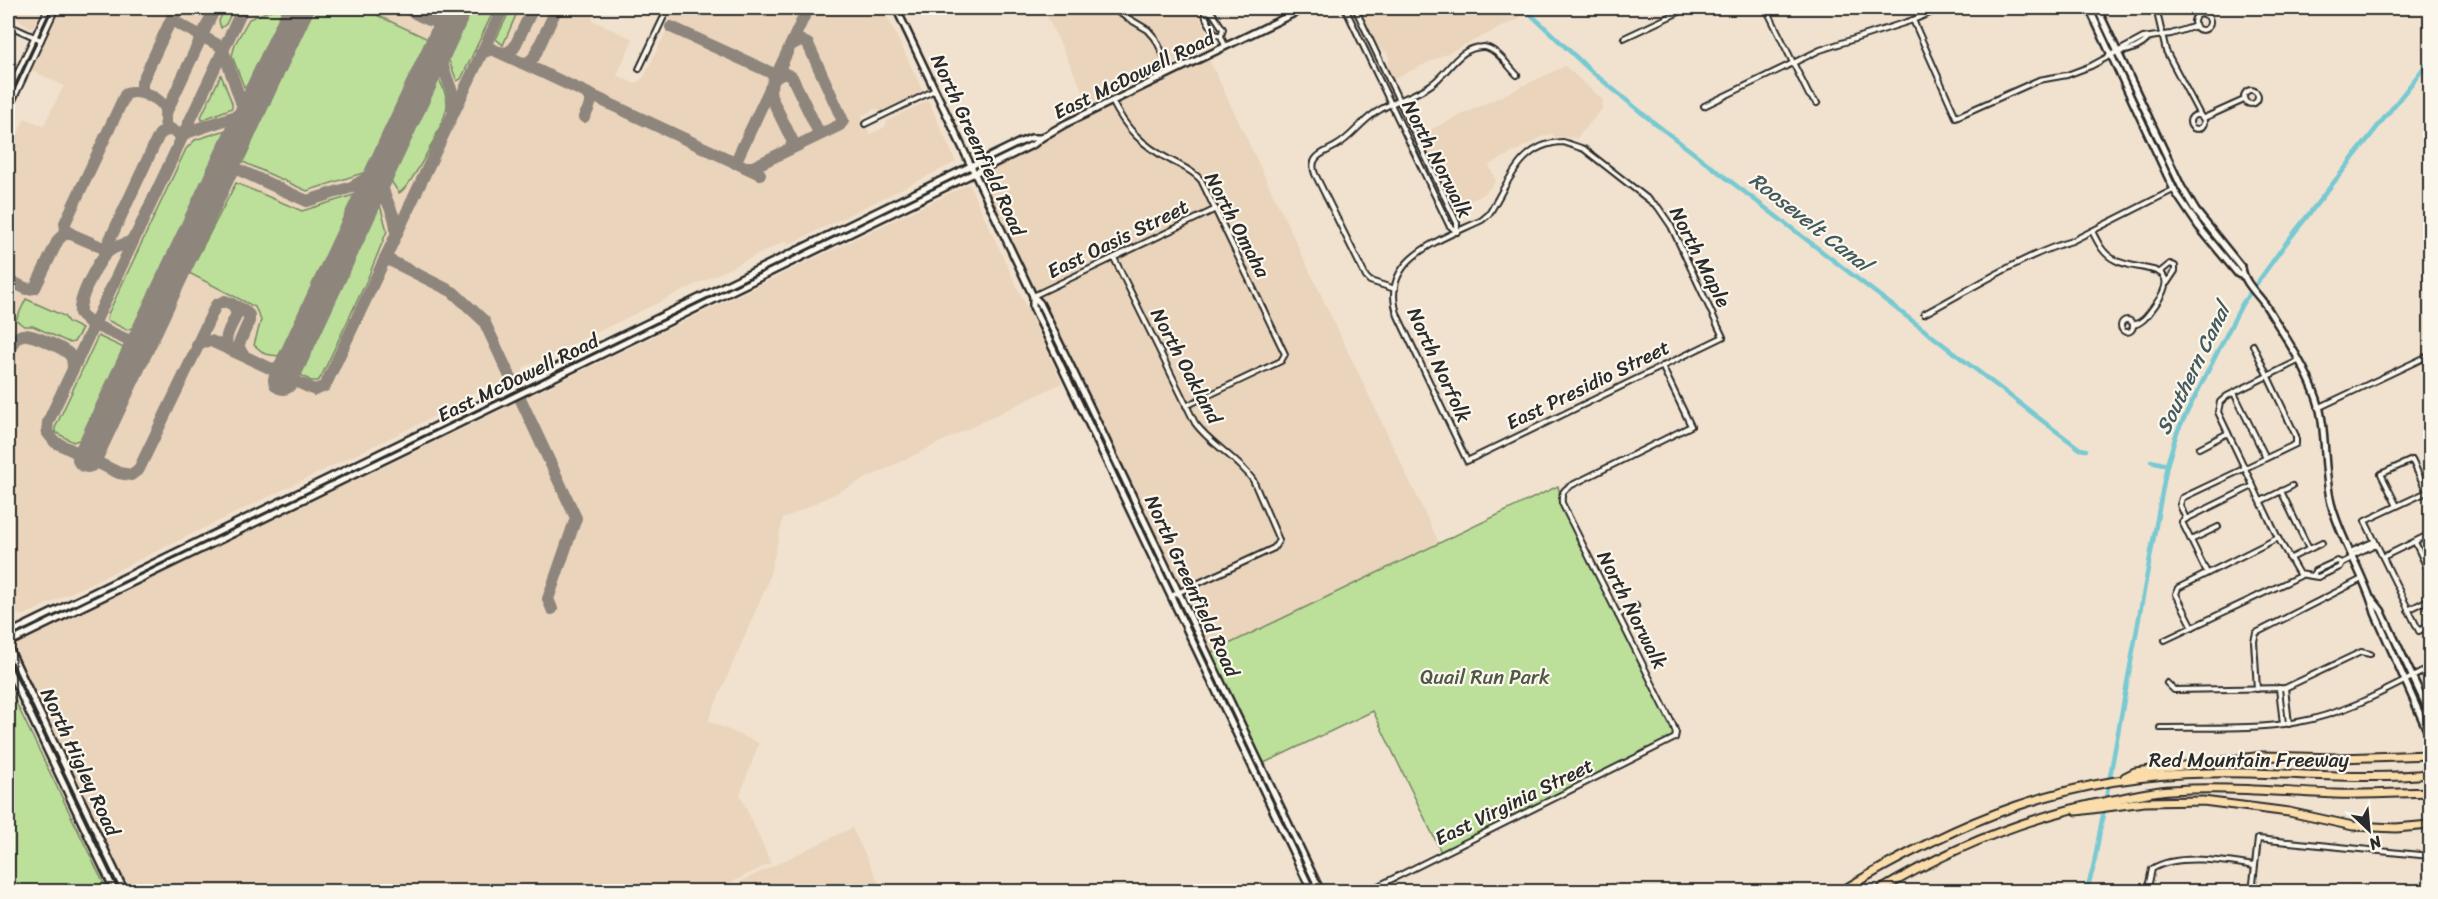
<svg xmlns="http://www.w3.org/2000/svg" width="2438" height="899" font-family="Sriracha,sans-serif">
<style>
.built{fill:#ead4bb}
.green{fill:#bce09a;stroke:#748662;stroke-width:1.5}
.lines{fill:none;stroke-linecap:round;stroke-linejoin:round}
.canal{stroke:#79c9d2;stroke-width:4.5}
.taxiway{stroke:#8e867d;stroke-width:12}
.runway{stroke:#8e867d;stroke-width:30}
.street-casing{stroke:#2b2b2b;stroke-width:8}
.secondary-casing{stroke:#2b2b2b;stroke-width:10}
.highway-casing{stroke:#2b2b2b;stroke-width:11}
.street{stroke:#fbf7ec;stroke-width:4}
.secondary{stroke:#fbf7ec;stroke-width:5}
.highway{stroke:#fbddab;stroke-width:7}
.labels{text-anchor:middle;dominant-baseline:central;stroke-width:4.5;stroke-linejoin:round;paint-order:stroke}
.street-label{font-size:20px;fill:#2b2b2b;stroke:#fbf7ec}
.park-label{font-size:20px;fill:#4f5847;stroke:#fbf7ec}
.water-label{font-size:21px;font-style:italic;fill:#425a5d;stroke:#fbf7ec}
</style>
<rect width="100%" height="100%" fill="#f1e2cf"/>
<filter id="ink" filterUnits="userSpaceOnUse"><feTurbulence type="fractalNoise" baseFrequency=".0167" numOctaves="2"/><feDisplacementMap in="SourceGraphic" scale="12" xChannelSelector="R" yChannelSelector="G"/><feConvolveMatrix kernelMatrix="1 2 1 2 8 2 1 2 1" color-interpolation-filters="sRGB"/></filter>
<g filter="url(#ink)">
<g class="built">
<path d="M 8,8 L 43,8 L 34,26 L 30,27 L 8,13 Z"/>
<path d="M 61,8 L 598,8 L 592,20 L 633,39 L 617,75 L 635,84 L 644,77 L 669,25 L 667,24 L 675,8 L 883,8 L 923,91 L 882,111 L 875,109 L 861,116 L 870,134 L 885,127 L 887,121 L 926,101 L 929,102 L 956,162 L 788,245 L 786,241 L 523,368 L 523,376 L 532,395 L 969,184 L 1062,383 L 783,519 L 768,582 L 708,721 L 759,743 L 740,795 L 771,863 L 712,892 L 131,891 L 12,646 L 505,408 L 496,389 L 490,384 L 465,397 L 466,401 L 23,616 L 8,611 L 8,155 L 25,118 L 43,126 L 64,86 L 32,70 Z"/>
<path d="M 1043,8 L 1195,8 L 1213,44 L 1089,104 Z"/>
<path d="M 1358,8 L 1511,8 L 1520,18 L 1392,80 L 1388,72 L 1389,56 L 1384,50 L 1377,48 Z"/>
<path d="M 1207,55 L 1439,543 L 1208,654 L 1040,303 L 1033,296 L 975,173 Z"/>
<path d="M 1565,66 L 1603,100 L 1602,109 L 1577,138 L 1555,137 L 1552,134 L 1544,136 L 1489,165 L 1496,181 L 1484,194 L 1453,210 L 1441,184 L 1444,173 L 1440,165 L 1430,160 L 1419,135 Z"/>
<path d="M 852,828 L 883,891 L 721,891 L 775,865 Z"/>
</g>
<g class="green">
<path d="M 225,8 L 234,8 L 226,24 L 221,28 L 219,21 Z"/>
<path d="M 276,8 L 284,8 L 248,85 L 244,87 L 232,56 L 235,44 L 249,19 Z"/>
<path d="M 313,8 L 362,8 L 426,38 L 428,42 L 369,171 L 307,191 L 243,162 Z"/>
<path d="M 472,8 L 495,8 L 461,79 L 457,81 L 447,56 L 468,11 Z"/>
<path d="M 511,8 L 519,8 L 503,45 L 496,39 Z"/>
<path d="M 221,75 L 232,103 L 232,108 L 202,120 L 201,117 Z"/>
<path d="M 436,78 L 439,79 C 443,87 448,97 447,106 C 445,122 412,186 399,193 L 389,178 Z"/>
<path d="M 226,130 L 134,327 L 127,330 L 107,320 L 108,314 L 186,149 L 195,140 Z"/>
<path d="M 236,183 L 302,211 L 357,194 L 287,344 L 278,356 L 265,354 L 254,345 L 261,320 L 255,307 L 189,273 Z"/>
<path d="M 379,201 L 387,231 L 367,280 L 321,377 L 318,381 L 311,381 L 301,375 L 300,368 Z"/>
<path d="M 26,299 L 64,316 L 68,322 L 82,329 L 74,342 L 70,343 L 33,326 L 24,326 L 16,320 Z"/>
<path d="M 98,336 L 124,348 L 82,439 L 73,442 L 55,432 L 55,428 Z"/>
<path d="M 1558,486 L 1562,503 L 1676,733 L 1675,738 L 1442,854 L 1373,711 L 1260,765 L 1208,654 Z"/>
<path d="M 8,686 L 105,886 L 88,886 L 78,891 L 8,891 Z"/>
</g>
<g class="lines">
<g class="canal">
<path d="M 1524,8 L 1591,71 L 1648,118 L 2044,422 L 2080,449 L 2086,450"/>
<path d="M 2151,461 L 2167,465"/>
<path d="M 2086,892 L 2093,869 L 2167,465 L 2177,432 L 2242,304 L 2283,247 L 2430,60"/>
</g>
<g class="taxiway">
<path d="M 243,8 L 48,422 L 47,432 L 55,442 L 119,473 L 131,475 L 139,469 L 200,342 L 211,341 L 285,375"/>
<path d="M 405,8 C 421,15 439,31 454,15"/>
<path d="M 176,10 L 174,18 L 177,23 L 222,47 L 247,119"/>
<path d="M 437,23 L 443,33 L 441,41"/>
<path d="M 671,27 L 776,75"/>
<path d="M 437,50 L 452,92 L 453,109"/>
<path d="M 499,52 L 507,53 L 514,48 L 533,8"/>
<path d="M 481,53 L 492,49 L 760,174"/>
<path d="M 522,63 L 529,62 L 534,57 L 557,8"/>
<path d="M 775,78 L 784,73 L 792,77 L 818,131 L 825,132"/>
<path d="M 770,89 L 771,97 L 793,142 L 790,149"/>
<path d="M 148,96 L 142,90 L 142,82 L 175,11"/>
<path d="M 165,115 L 215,8"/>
<path d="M 584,117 C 588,109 595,101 586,93"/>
<path d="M 735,163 L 808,8"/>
<path d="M 226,164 L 307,201 L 352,187 L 382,169"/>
<path d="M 745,167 L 753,167 L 840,125 L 843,121 L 808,44 L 800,40 L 791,45"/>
<path d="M 382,169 C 376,192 398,211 396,234"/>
<path d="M 71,234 L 66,230 L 65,223 L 125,95 C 134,87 159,97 164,107 C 167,113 164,120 166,126 L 180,135 L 251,111"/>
<path d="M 105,250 L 159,135 L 164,131 L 170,130"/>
<path d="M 111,250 C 99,256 78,300 80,313 L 88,322 L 141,346"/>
<path d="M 385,258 L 453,292 L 484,321 L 576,518 L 548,599 L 552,609"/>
<path d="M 8,280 L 27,289 L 35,288 L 58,240 L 64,234 L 71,234 L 108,250 L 130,242 L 134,237"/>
<path d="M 197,345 L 216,305 L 225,301 L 244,310 L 249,315 L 249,321 L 238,346 L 243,355"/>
<path d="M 230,350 C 220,339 233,325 237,313 L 232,304"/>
<path d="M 8,354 C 11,347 13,338 22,335 C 30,333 64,348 70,355 C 73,359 73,363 73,369"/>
<path d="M 284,376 L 315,390 L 325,386 L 503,8"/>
</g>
<g class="runway">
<path d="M 283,380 L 457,8"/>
<path d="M 87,458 L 299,8"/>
</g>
<defs>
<g id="street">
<path d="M 1111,8 L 1148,30 L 1155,38 L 1172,72"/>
<path d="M 1345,8 L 1449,225 L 1457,232"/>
<path d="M 1355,8 L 1457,223 L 1457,231"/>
<path d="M 1766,8 L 1809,95 L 1817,103"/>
<path d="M 2156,8 L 2166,51 L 2200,115"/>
<circle cx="2202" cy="22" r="8"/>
<path d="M 1913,20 L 1956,117 L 2039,80 L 2067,75 L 2091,66 L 2143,38 L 2171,34 L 2196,26"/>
<path d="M 8,25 L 41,40"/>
<path d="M 1221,36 L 1215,34 L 1206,18 L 1204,8 L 1213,14 L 1223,29 L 1221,36 L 1225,46"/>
<path d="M 1624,38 L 1688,8"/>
<path d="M 2119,52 C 2130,51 2141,47 2149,38"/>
<path d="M 639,69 L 668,8"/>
<circle cx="2251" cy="97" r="7"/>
<path d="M 8,93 L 48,8"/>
<path d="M 1112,101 C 1126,129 1142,145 1170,160 C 1181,166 1192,170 1201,180 L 1285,354 L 1281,361 L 1186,406"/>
<path d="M 1704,106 L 1820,50 L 1913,20 L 1942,8"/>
<path d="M 8,111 L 56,8"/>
<circle cx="2197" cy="122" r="7"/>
<path d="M 2204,118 L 2244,100"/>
<path d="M 865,124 L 935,90"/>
<path d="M 1563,142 L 1584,149 L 1658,207 L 1671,226 L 1723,337 L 1467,461 L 1398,316 C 1377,258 1443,239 1482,220 L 1489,214 C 1509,182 1520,143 1563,142 Z"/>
<path d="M 2092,231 C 2098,243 2103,254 2115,260 C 2138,273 2186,261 2156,304 C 2149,313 2144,323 2133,325"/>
<path d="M 1114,258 L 1195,423 C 1212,446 1235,455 1253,480 L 1279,540 L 1274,548 L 1171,596"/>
<path d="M 2160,272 L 2170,264 L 2175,266 L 2175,271 L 2167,283"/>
<path d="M 1395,289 L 1370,281 L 1366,277 L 1315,174 C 1308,156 1324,153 1336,146 C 1352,137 1362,120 1378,111 C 1395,100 1416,96 1432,84 C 1448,73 1459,47 1482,47 C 1495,46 1508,66 1517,75"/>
<path d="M 1033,296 L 1216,209"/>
<path d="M 1924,314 C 1968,291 2025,254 2072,241 L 2175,189"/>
<circle cx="2127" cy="326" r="6"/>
<path d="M 2298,361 L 2227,396 L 2220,402 L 2218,412 L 2278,538 L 2299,574 L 2318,577 L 2340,567 L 2342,563 L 2352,558"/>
<path d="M 2234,393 L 2266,458"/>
<path d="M 2318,408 L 2430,355"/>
<path d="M 2199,448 L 2228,433"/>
<path d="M 2253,486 L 2186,519 L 2180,505 L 2182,498 L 2296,444 L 2296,436 L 2253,345"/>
<path d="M 2281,491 L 2309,549"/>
<path d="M 2261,501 L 2292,486"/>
<path d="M 2397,506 L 2381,474 L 2412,460 L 2427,492 L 2365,521 L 2419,631 L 2430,625"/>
<path d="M 2186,519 L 2182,522 L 2207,573"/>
<path d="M 2191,540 L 2218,527"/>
<path d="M 2415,542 L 2430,574"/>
<path d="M 2350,552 L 2375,541"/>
<path d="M 2351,556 L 2376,544"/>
<path d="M 2383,557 L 2430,534"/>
<path d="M 2289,559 L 2322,543"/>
<path d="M 2313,576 L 2315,571 L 2337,561 L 2342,563"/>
<path d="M 2408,610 L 2430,599"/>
<path d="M 1618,615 L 1636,606"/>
<path d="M 2193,627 L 2176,594 L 2178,588 L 2278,538"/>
<path d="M 2165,640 L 2300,576"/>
<path d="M 2167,683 L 2174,690 L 2285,688 L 2361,652 L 2370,654"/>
<path d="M 2279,688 L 2283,724"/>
<path d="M 2285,688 L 2289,724"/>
<path d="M 2257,689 L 2254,641 L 2256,633 L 2362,579"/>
<path d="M 2160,728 C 2204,727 2255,730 2298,722 C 2345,714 2388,689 2430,668"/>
<path d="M 1366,892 L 1675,738 L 1676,733 L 1673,725 L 1562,503 C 1561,493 1563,490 1572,485 L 1691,426 L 1662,366"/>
<path d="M 2147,892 L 2152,869 C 2177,853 2225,861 2254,866"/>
<path d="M 2252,892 L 2258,839 L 2430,856"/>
<path d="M 2346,892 L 2355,889 L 2356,892"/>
</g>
<g id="secondary">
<path d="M 896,8 L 1033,296 L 1040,303 L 1076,377 L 1321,892"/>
<path d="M 2089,8 L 2174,190 L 2199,227 L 2238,274 L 2243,276"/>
<path d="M 2097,8 L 2181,186 L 2196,211 L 2242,268 C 2244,283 2258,294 2266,306 C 2283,333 2307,369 2317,399 C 2327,429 2323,470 2331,503 C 2341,542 2365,575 2375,613 L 2430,737"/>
<path d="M 1033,296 L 1033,307 L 1312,892"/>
<path d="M 2373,600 L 2381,610 L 2430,714"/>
<path d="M 8,634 L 1018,143 L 1031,138 L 1041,138"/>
<path d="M 8,643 L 1034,144 L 1041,138 L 1065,124 L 1305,8"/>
<path d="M 8,646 L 125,892"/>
<path d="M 8,668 L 115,892"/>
</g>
<g id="highway">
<path d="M 2125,777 L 2135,772 L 2263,756 L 2339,758 L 2430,755"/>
<path d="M 2077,811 L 2144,802 L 2203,801 L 2289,812 L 2353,826 L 2396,828 L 2430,825"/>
<path d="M 1840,892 C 1959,820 2067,775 2208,773 C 2282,771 2357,781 2430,774"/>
<path d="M 1877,892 C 1950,848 2028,816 2113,800 C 2132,796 2152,791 2171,790 C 2226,786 2280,792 2335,794 C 2367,795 2399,793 2430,792"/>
</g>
</defs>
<use href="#street" class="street-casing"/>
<use href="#secondary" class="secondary-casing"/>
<use href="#highway" class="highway-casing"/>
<use href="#street" class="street"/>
<use href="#secondary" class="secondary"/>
<use href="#highway" class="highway"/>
</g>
</g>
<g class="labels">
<g class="street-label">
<text transform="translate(1134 75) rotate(-26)">East McDowell Road</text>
<text transform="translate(978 145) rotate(65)">North Greenfield Road</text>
<text transform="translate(1437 159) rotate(63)">North Norwalk</text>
<text transform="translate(1237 225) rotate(62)">North Omaha</text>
<text transform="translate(1118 239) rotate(-26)">East Oasis Street</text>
<text transform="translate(1700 257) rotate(63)">North Maple</text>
<text transform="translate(1439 365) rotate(65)">North Norfolk</text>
<text transform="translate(1186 366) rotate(62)">North Oakland</text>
<text transform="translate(518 378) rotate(-26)">East McDowell Road</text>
<text transform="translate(1588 385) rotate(-26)">East Presidio Street</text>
<text transform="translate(1192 586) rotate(65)">North Greenfield Road</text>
<text transform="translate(1632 610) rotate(63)">North Norwalk</text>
<text x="2249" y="760">Red Mountain Freeway</text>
<text transform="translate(80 762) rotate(65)">North Higley Road</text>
<text transform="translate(1514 802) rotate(-26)">East Virginia Street</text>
</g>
<g class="park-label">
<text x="1485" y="677">Quail Run Park</text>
</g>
<g class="water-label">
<text transform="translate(1810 222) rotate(38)">Roosevelt Canal</text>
<text transform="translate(2193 369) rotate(-64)">Southern Canal</text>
</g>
</g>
<rect width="2438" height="899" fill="none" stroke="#fbf7ec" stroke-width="30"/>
<rect x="15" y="15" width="2408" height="869" fill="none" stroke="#2b2b2b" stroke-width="2" filter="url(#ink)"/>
<g transform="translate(2369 830) rotate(154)" stroke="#fbf7ec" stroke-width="4.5" paint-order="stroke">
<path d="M0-4.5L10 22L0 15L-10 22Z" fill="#2b2b2b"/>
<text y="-9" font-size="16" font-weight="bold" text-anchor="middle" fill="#2b2b2b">N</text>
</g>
</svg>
